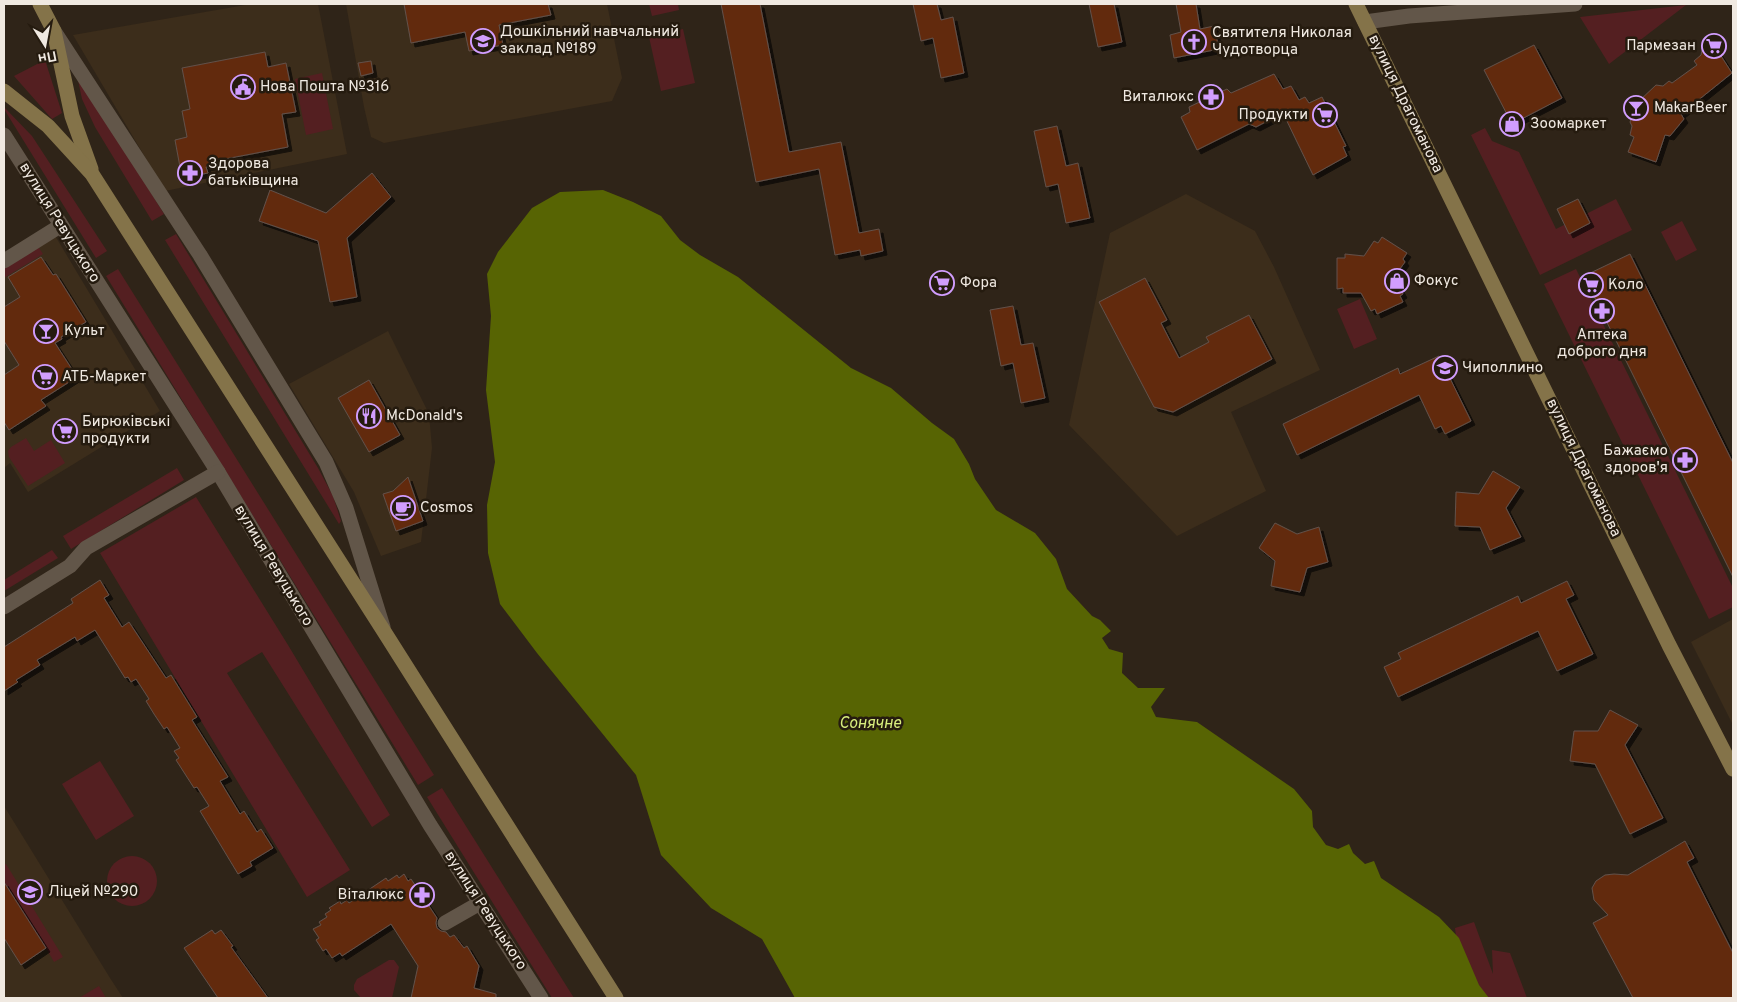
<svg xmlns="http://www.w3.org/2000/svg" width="1737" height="1002" font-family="Overpass,sans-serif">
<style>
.built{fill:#3c2d1b}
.green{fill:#541f21}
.water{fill:#576403}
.building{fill:#622c11;stroke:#62514a;filter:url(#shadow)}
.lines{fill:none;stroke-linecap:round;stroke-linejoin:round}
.street{stroke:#625649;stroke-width:15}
.secondary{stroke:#847349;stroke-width:15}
.labels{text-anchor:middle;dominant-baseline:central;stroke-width:5;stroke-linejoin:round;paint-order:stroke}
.poi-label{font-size:15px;fill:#f0e9e1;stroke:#251b0f;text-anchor:start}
.street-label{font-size:15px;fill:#f0e9e1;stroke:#251b0f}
.water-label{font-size:16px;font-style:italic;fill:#d8ed7d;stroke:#251b0f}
</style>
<defs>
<filter id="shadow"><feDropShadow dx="4" dy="4" stdDeviation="0" flood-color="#0009"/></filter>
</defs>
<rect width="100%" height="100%" fill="#2f2418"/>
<g class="built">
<path d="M 251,4 L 318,4 L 347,154 L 165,191 L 73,35 Z"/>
<path d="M 346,4 L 607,4 L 622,78 L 612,101 L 384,143 L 371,137 L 364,107 Z"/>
<path d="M 1186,194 L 1255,231 L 1274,267 L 1320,370 L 1231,412 L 1266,491 L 1177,536 L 1069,425 L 1110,233 Z"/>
<path d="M 54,234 L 160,411 L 28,492 L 10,463 L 4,468 L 4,266 Z"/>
<path d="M 388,331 L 429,414 L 432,448 L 421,542 L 381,556 L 354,492 L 289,384 Z"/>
<path d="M 1733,619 L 1733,725 L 1691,642 Z"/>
<path d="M 4,806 L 110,978 L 123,998 L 4,998 Z"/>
</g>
<g class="green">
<path d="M 649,4 L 678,4 L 679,10 L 652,16 Z"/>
<path d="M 1686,5 L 1609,64 L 1580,17 Z"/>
<path d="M 683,29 L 695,83 L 661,91 L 649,37 Z"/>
<path d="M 45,60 L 62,113 L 52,119 L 14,76 Z"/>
<path d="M 76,71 L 164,214 L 152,221 L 95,127 L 82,99 Z"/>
<path d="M 322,73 L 333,129 L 306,135 L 295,79 Z"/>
<path d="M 4,107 L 32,136 L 107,251 L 96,258 L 4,109 Z"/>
<path d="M 1485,128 L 1492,141 L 1519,152 L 1556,229 L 1616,199 L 1632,230 L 1540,275 L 1471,135 Z"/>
<path d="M 1682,221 L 1697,250 L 1676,261 L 1661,232 Z"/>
<path d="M 176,234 L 318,468 L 333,496 L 341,521 L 339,524 L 165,240 Z"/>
<path d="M 37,245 L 43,254 L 4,278 L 4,266 Z"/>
<path d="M 118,269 L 434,775 L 418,785 L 106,276 Z"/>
<path d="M 1576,269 L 1733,588 L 1733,607 L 1709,619 L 1544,284 Z"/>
<path d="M 1360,299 L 1377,339 L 1354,349 L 1337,309 Z"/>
<path d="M 26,438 L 34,451 L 51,440 L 65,463 L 28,486 L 9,457 L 8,451 L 11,447 Z"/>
<path d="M 177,468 L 184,480 L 71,549 L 63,536 Z"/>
<path d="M 196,497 L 288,645 L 390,815 L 372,827 L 262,652 L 227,673 L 350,870 L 307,897 L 100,553 Z"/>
<path d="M 52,550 L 58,558 L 4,591 L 4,580 Z"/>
<path d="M 100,761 L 134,816 L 96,840 L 62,784 Z"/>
<path d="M 442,788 L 574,998 L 552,998 L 427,797 Z"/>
<circle cx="132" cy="881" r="25"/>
<path d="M 6,864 L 63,957 L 54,962 L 46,948 L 4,882 L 4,865 Z"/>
<path d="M 1474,922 L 1493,974 L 1492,950 L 1510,953 L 1527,998 L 1481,998 L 1460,971 L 1455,928 Z"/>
<path d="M 389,960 L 394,960 L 399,967 L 392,998 L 361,998 L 354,990 L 354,985 L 357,979 Z"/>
<path d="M 99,986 L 106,998 L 79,998 Z"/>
</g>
<path class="water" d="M 603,190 L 633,202 L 661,216 L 680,240 L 700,255 L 738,277 L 851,368 L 891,388 L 932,423 L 954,439 L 969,464 L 975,479 L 996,510 L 1035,533 L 1056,559 L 1067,589 L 1092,616 L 1100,620 L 1111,631 L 1102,638 L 1109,649 L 1123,653 L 1122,673 L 1138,688 L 1165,688 L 1151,707 L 1156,717 L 1197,722 L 1294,789 L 1312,811 L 1313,827 L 1326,845 L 1338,849 L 1349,844 L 1353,853 L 1365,864 L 1374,861 L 1381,878 L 1439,917 L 1459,938 L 1479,985 L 1489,998 L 795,998 L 762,939 L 711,908 L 661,855 L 636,775 L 537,653 L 500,604 L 488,553 L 487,505 L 495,462 L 486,390 L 491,316 L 487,274 L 498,252 L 532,208 L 560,192 Z"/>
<g class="building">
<path d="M 404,4 L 548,4 L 551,15 L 499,25 L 503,45 L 469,51 L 465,32 L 411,43 Z"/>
<path d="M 721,4 L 760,4 L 789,152 L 841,142 L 859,233 L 879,229 L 883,251 L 861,256 L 860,250 L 835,255 L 819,169 L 756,182 Z"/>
<path d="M 913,4 L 937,4 L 941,20 L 953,17 L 964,73 L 941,78 L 933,38 L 921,41 Z"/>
<path d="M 1089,4 L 1114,4 L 1122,42 L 1098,47 Z"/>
<path d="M 1176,4 L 1196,4 L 1200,29 L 1214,26 L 1219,49 L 1174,58 L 1170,35 L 1181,32 Z"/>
<path d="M 1712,42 L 1732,73 L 1681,114 L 1684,119 L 1670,136 L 1665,135 L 1656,162 L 1628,152 L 1634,137 L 1630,135 L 1632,126 L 1630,122 L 1638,102 L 1656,85 L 1663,86 L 1669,81 L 1672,83 L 1697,65 L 1694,61 L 1701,55 L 1702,50 Z"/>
<path d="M 1534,45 L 1562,98 L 1512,124 L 1484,70 Z"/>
<path d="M 265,52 L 268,67 L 286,63 L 296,112 L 282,114 L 288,147 L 220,160 L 221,164 L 206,167 L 208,173 L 182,178 L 175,140 L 187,137 L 182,111 L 190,109 L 182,68 Z"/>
<path d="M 371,61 L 373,73 L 361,76 L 358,63 Z"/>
<path d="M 1274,74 L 1283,89 L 1291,86 L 1299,100 L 1305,97 L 1309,103 L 1322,97 L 1346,146 L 1343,147 L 1347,156 L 1313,175 L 1283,113 L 1256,127 L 1249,124 L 1197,150 L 1181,117 L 1190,112 L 1189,107 L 1227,89 L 1231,93 Z"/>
<path d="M 1057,126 L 1066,166 L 1078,163 L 1090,218 L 1066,223 L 1058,184 L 1046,187 L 1034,131 Z"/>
<path d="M 372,173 L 391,197 L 347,238 L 357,297 L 330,302 L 318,241 L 259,221 L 270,190 L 326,213 Z"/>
<path d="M 1578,199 L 1590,223 L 1569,234 L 1557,209 Z"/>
<path d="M 1382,237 L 1407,253 L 1403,259 L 1405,262 L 1394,277 L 1403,294 L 1400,296 L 1403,302 L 1377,314 L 1375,309 L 1371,311 L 1361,293 L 1343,293 L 1343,288 L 1337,289 L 1337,258 L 1345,258 L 1345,254 L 1364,256 L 1374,241 L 1378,243 Z"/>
<path d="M 1630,254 L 1733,463 L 1733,577 L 1584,276 Z"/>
<path d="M 41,257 L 53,275 L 56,274 L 86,322 L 61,337 L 62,339 L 55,343 L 77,377 L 41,400 L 46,406 L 9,430 L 4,422 L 4,375 L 19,365 L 4,341 L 4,307 L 20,297 L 8,277 Z"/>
<path d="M 1145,278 L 1167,320 L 1161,323 L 1179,358 L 1209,342 L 1206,337 L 1249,315 L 1272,359 L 1173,412 L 1154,407 L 1099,302 Z"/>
<path d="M 1013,306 L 1021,345 L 1033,343 L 1045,398 L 1021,403 L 1013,363 L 1001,366 L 990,310 Z"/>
<path d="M 1439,356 L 1471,421 L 1445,434 L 1441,426 L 1435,429 L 1419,395 L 1297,455 L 1283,424 L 1398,368 L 1400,374 Z"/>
<path d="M 369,380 L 400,435 L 369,452 L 338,398 Z"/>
<path d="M 1493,471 L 1520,487 L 1506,508 L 1521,537 L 1490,550 L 1480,527 L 1455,526 L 1456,492 L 1479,494 Z"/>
<path d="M 408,477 L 423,521 L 396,531 L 383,494 L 393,491 Z"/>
<path d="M 1275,523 L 1297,534 L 1319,527 L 1328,562 L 1307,568 L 1300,592 L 1271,586 L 1275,561 L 1259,548 Z"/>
<path d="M 100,580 L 109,595 L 104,598 L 122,627 L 129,622 L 166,678 L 171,675 L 197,717 L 192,720 L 228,777 L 220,781 L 240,814 L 244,811 L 257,832 L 261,829 L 273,848 L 250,862 L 252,866 L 238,874 L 200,811 L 209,806 L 197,787 L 194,788 L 176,760 L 179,758 L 174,751 L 180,748 L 167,727 L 164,729 L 154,714 L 146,701 L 149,699 L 136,679 L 131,682 L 128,677 L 125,678 L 95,630 L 77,641 L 75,637 L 37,660 L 40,665 L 16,680 L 18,682 L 4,691 L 4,647 L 73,603 L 71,599 Z"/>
<path d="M 1567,581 L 1574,595 L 1566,599 L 1593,654 L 1557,671 L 1538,631 L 1398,697 L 1384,667 L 1401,659 L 1398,653 L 1518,596 L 1521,603 Z"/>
<path d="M 1610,710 L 1638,725 L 1625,745 L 1663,818 L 1630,834 L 1595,764 L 1570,761 L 1574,731 L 1598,731 Z"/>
<path d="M 1685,841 L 1694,858 L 1687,862 L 1733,953 L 1733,998 L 1633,998 L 1593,923 L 1608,915 L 1594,900 L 1592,888 L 1596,881 L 1605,875 L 1614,874 L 1628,875 Z"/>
<path d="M 404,874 L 408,881 L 411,879 L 437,918 L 436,923 L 437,928 L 441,931 L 446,932 L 450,937 L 454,935 L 464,948 L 467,946 L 479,966 L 474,988 L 496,994 L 496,998 L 411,998 L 418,966 L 391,924 L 342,956 L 340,953 L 332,958 L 326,949 L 323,951 L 316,940 L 319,938 L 313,929 L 321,925 L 319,922 L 327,917 L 325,914 L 331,910 L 329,908 L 340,901 L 341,904 L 347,900 L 349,903 L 386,878 L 388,881 L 397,875 L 399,878 Z"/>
<path d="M 4,882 L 46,948 L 21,965 L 4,938 Z"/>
<path d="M 212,930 L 215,934 L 221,930 L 233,946 L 231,947 L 268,998 L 218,998 L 184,948 Z"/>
</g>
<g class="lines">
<g class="street">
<path d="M 1365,22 L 1409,16 L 1575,4"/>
<path d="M 54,31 L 200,255 L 326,462 L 346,508 L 383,627"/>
<path d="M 4,135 L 218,472 L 430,825 L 541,998"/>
<path d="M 4,261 L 60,226"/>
<path d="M 4,607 L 70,566 L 86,548 L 218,472"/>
<path d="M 445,923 L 480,903"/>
</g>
<g class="secondary">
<path d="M 40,4 L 54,31 L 72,116 L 91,169"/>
<path d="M 1356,4 L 1669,645 L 1733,769"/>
<path d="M 4,91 L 48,126 L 92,174 L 385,633 L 616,998"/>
</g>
</g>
<defs>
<symbol id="school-ring" viewBox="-11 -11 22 22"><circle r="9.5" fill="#251b0f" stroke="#d19dfe" stroke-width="1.5"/><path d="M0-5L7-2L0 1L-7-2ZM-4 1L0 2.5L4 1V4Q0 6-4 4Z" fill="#d19dfe"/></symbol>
<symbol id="church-ring" viewBox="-11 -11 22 22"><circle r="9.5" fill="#251b0f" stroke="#d19dfe" stroke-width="1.5"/><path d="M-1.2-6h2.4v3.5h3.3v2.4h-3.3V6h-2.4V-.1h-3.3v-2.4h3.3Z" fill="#d19dfe"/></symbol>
<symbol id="supermarket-ring" viewBox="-11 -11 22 22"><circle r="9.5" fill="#251b0f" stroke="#d19dfe" stroke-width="1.5"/><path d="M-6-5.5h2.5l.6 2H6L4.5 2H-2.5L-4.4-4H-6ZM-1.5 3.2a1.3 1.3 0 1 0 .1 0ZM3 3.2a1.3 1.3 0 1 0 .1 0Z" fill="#d19dfe"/></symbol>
<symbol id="civic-ring" viewBox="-11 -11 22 22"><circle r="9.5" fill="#251b0f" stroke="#d19dfe" stroke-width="1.5"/><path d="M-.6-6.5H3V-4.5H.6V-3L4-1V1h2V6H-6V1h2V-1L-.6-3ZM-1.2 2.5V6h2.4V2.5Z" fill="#d19dfe"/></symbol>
<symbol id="pharmacy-ring" viewBox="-11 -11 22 22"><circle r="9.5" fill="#251b0f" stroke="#d19dfe" stroke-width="1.5"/><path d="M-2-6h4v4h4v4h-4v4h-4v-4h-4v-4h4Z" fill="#d19dfe"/></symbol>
<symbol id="bar-ring" viewBox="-11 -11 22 22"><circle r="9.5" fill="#251b0f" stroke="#d19dfe" stroke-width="1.5"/><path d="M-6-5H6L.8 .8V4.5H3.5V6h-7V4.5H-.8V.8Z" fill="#d19dfe"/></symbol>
<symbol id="shop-ring" viewBox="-11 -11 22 22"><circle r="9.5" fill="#251b0f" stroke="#d19dfe" stroke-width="1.5"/><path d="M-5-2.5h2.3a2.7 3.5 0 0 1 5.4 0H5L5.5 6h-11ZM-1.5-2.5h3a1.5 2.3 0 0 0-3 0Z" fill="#d19dfe"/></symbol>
<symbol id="restaurant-ring" viewBox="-11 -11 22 22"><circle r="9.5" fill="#251b0f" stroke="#d19dfe" stroke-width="1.5"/><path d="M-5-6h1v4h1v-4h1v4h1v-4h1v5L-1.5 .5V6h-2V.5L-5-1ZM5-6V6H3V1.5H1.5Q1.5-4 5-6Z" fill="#d19dfe"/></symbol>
<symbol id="cafe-ring" viewBox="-11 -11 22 22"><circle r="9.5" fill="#251b0f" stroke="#d19dfe" stroke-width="1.5"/><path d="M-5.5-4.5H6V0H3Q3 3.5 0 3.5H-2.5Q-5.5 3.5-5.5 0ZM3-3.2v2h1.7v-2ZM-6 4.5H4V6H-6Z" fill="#d19dfe"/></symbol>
</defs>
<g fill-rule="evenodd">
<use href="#school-ring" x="469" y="27" width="28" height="28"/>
<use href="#church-ring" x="1180" y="28" width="28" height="28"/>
<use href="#supermarket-ring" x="1700" y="32" width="28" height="28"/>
<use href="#civic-ring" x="229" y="73" width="28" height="28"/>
<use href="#pharmacy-ring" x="1197" y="83" width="28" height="28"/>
<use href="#bar-ring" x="1622" y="94" width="28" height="28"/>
<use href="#supermarket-ring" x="1311" y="101" width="28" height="28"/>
<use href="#shop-ring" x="1498" y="110" width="28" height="28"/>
<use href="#pharmacy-ring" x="176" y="159" width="28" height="28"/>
<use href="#shop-ring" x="1383" y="267" width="28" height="28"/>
<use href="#supermarket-ring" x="928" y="269" width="28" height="28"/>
<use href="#supermarket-ring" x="1577" y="271" width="28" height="28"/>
<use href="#pharmacy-ring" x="1588" y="297" width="28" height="28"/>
<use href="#bar-ring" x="32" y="317" width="28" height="28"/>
<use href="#school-ring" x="1431" y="354" width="28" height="28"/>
<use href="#supermarket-ring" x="31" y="363" width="28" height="28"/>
<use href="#restaurant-ring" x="355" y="402" width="28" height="28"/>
<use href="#supermarket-ring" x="51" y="417" width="28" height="28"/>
<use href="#pharmacy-ring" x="1671" y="446" width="28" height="28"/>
<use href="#cafe-ring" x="389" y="494" width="28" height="28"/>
<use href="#school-ring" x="16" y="878" width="28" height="28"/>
<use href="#pharmacy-ring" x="408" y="881" width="28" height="28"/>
</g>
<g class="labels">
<g class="poi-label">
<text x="500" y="32">Дошкільний навчальний<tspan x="500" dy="17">заклад №189</tspan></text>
<text x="1212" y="33">Святителя Николая<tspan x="1212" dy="17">Чудотворца</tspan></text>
<text x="1696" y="46" text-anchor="end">Пармезан</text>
<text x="260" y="87">Нова Пошта №316</text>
<text x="1194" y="97" text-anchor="end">Виталюкс</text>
<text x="1654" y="108">MakarBeer</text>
<text x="1308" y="115" text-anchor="end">Продукти</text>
<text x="1530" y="124">Зоомаркет</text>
<text x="208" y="164">Здорова<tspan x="208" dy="17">батьківщина</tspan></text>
<text x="1414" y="281">Фокус</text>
<text x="960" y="283">Фора</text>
<text x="1608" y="285">Коло</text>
<text x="64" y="331">Культ</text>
<text x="1602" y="335" text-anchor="middle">Аптека<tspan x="1602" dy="17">доброго дня</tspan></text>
<text x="1462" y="368">Чиполлино</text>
<text x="62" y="377">АТБ-Маркет</text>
<text x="386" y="416">McDonald's</text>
<text x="82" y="422">Бирюківські<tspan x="82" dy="17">продукти</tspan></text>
<text x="1668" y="451" text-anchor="end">Бажаємо<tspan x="1668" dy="17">здоров'я</tspan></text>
<text x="420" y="508">Cosmos</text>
<text x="48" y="892">Ліцей №290</text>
<text x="404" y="895" text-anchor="end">Віталюкс</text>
</g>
<g class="street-label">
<text transform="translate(1405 104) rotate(64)">вулиця Драгоманова</text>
<text transform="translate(59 223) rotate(58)">вулиця Ревуцького</text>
<text transform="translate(1583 468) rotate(64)">вулиця Драгоманова</text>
<text transform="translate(273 566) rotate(59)">вулиця Ревуцького</text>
<text transform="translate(485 911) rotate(57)">вулиця Ревуцького</text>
</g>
<g class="water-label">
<text x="870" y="724">Сонячне</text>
</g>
</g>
<rect width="1737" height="1002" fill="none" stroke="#f0e9e1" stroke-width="10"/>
<g transform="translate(45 45) rotate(169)" stroke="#251b0f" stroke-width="4" paint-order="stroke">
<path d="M0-4L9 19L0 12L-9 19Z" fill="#f0e9e1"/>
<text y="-8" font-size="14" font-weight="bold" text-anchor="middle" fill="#f0e9e1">Пн</text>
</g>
</svg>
